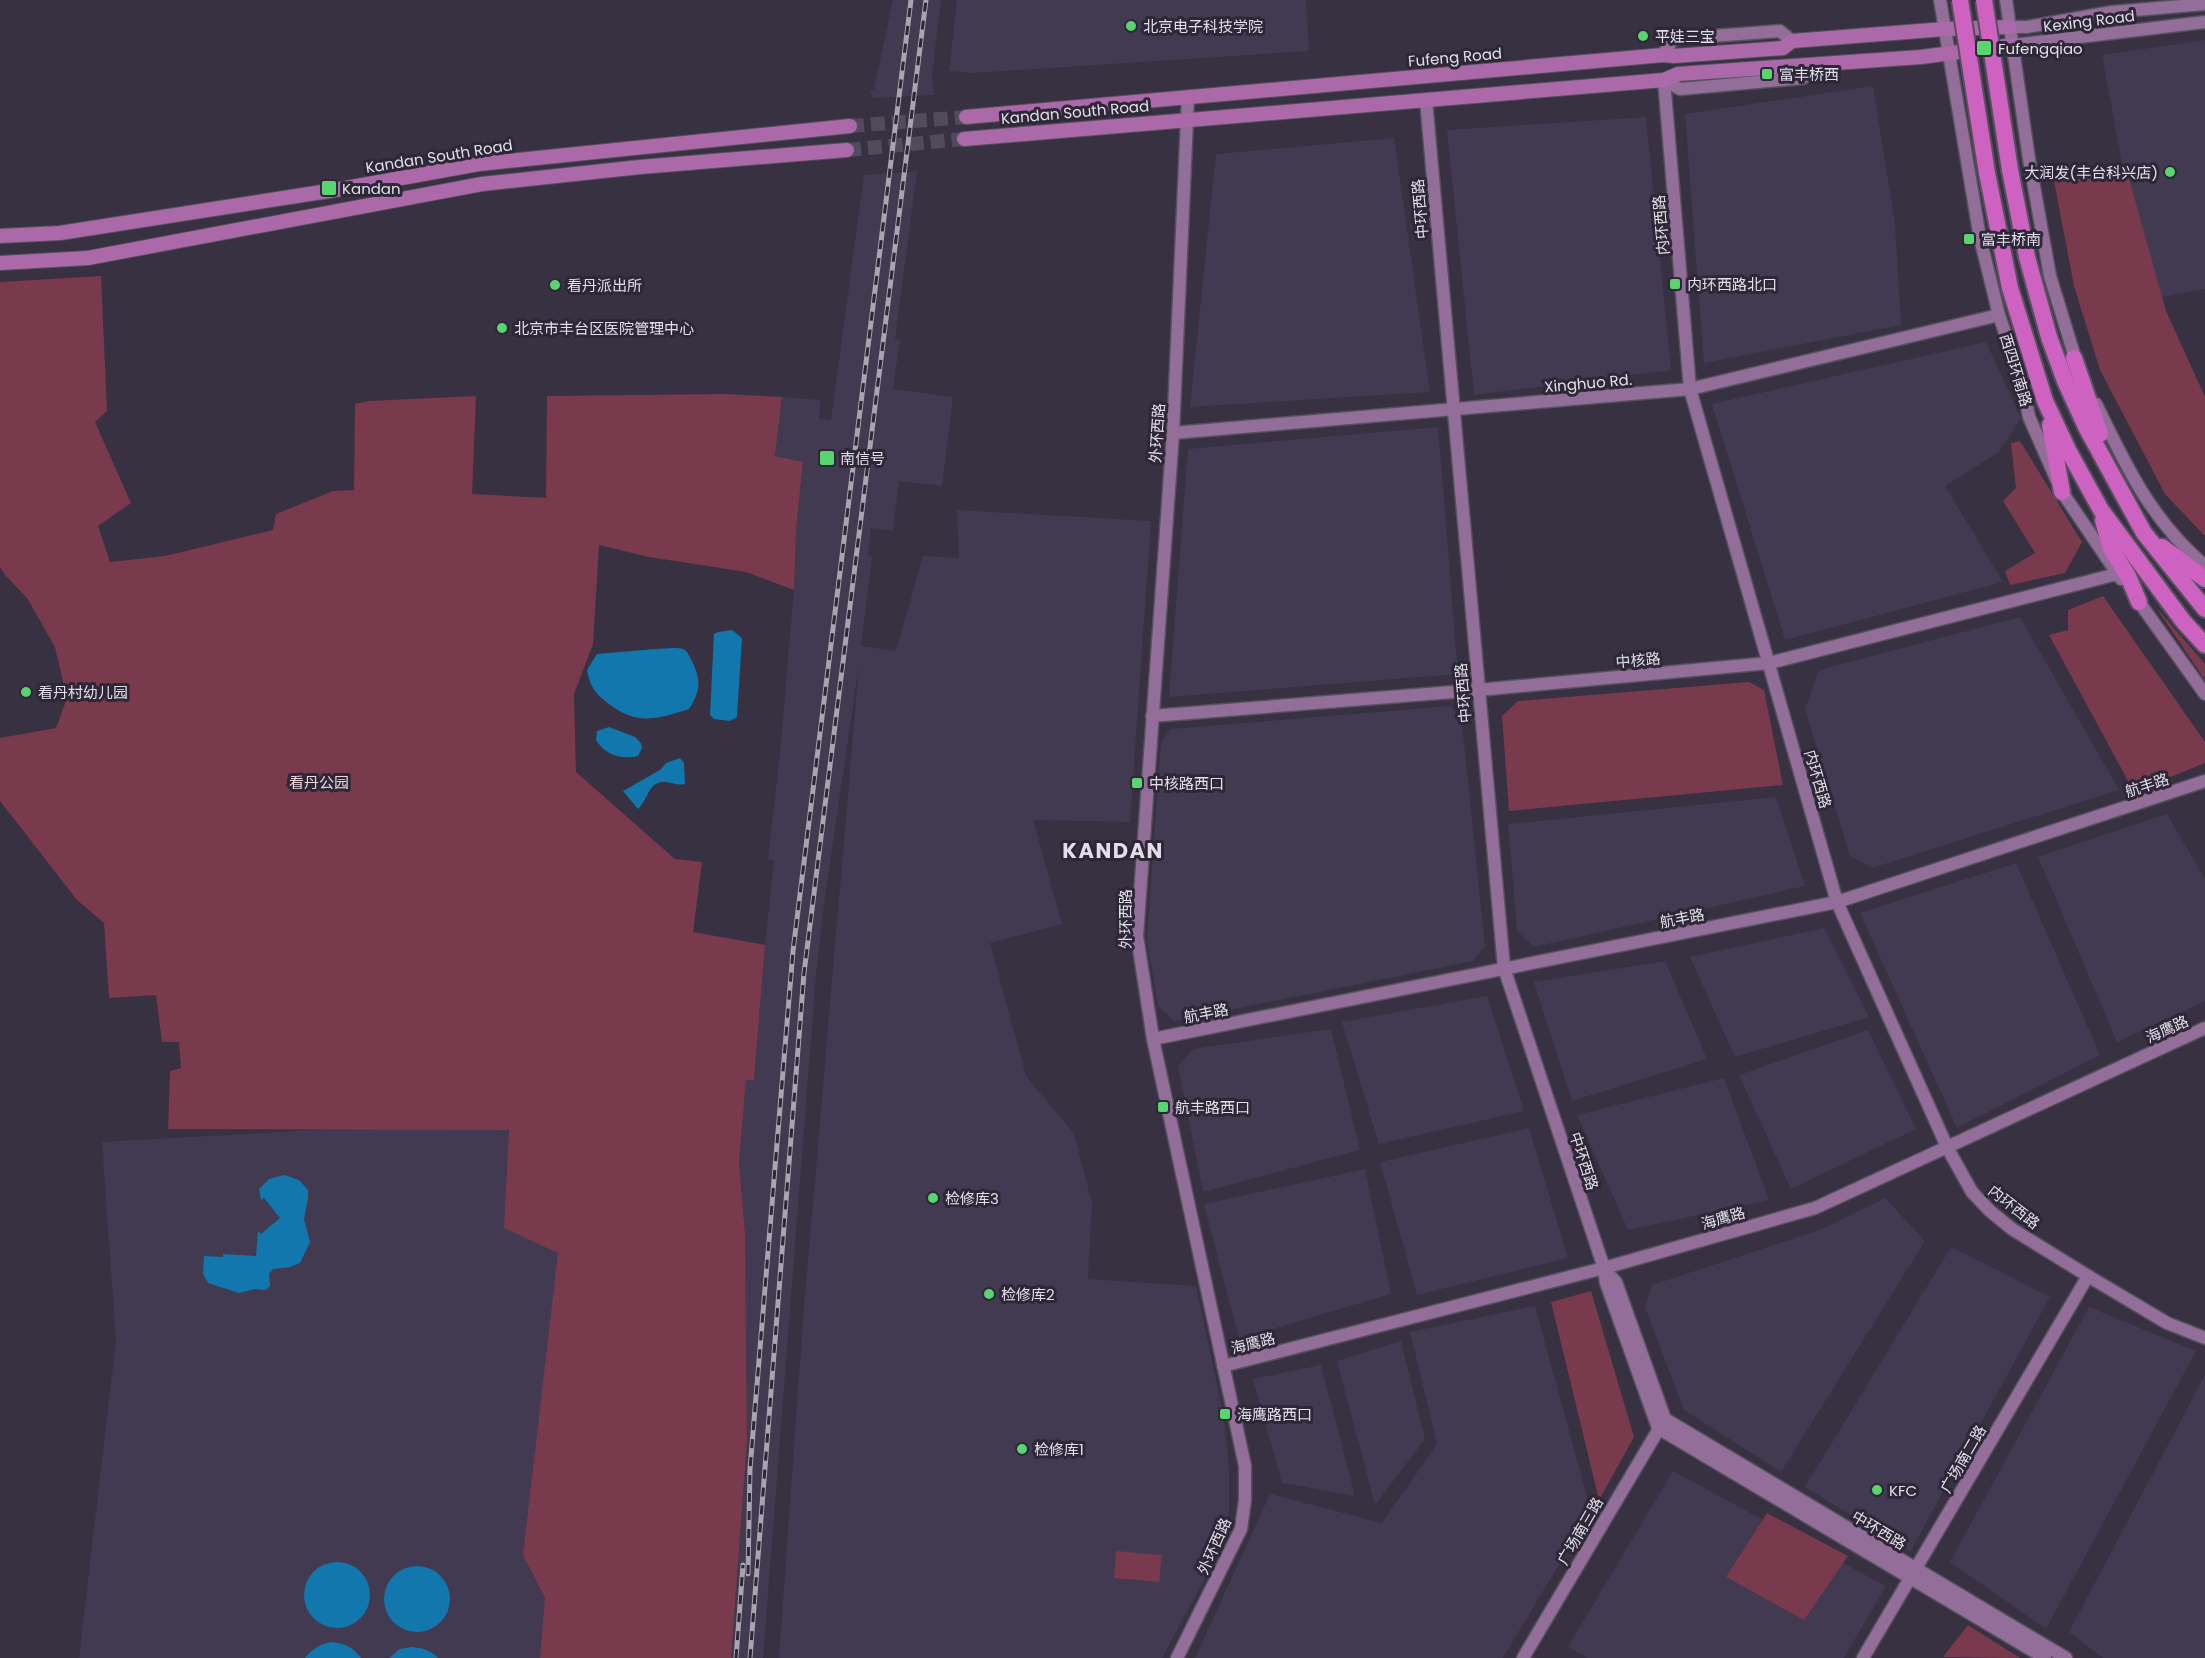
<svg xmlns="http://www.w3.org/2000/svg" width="2205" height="1658" font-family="Poppins,'Noto Sans SC',sans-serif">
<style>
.built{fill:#423a51}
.green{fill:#783a4c}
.water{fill:#1177ad}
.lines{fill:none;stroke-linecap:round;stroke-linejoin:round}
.primary-tunnel{stroke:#514b5b;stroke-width:14;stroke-dasharray:14 7;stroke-linecap:butt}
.secondary-casing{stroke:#55505e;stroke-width:15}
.primary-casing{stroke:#55505e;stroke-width:16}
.highway-casing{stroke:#55505e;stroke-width:20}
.secondary{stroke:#936e98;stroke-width:12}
.primary{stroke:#ac69a9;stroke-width:14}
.highway{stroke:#ce62c1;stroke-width:16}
.rail-casing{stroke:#a8a4b1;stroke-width:5}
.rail{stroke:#2d2737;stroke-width:3;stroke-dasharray:9;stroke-linecap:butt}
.highway-bridge-casing{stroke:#55505e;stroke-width:20;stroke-linecap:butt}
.highway-bridge{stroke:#ce62c1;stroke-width:16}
.poi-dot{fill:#59d56f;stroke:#2d2737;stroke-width:2}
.labels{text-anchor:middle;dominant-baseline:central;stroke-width:6;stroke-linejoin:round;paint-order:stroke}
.street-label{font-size:15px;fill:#e2dee9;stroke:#2d2737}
.poi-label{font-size:15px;fill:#e2dee9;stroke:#2d2737;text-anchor:start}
.park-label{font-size:15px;fill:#f0d6dc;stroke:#2d2737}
.district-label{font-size:21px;font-weight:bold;letter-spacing:1.5px;fill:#e2dee9;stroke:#2d2737}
</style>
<rect width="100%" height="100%" fill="#373142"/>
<g class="built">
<path d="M 893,0 L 941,0 L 932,76 L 934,95 L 872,98 L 870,91 L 874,89 Z"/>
<path d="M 957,0 L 1306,0 L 1309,51 L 972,73 L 949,71 Z"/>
<path d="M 2205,40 L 2205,289 L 2147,300 L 2102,55 Z"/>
<path d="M 1873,86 L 1895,224 L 1901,325 L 1704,363 L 1685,114 Z"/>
<path d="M 1646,117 L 1671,370 L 1474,395 L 1447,130 Z"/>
<path d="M 1394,138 L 1430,392 L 1190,407 L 1216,154 Z"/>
<path d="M 917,171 L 895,339 L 900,340 L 893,389 L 953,397 L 942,486 L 899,481 L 893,531 L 871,528 L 868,556 L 872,557 L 861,646 L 896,651 L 923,556 L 959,558 L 957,510 L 1151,521 L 1130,822 L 1033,820 L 1062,924 L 990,943 L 1026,1076 L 1074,1134 L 1092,1203 L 1088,1279 L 1196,1286 L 1224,1418 L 1229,1469 L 1229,1511 L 1216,1558 L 1162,1658 L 779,1658 L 803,1320 L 859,665 L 825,897 L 816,975 L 763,1658 L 731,1658 L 747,1442 L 745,1232 L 739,1162 L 746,1080 L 754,1080 L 765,945 L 774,861 L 768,859 L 780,753 L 794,590 L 796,531 L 803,462 L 775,457 L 782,397 L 820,400 L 819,419 L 831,420 L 864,175 Z"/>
<path d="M 1986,342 L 2021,418 L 1999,452 L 1945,486 L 2003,582 L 1785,640 L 1712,404 Z"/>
<path d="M 1438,427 L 1458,674 L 1169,697 L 1188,449 Z"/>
<path d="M 2020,617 L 2119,790 L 1872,868 L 1850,856 L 1805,709 L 1819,670 Z"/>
<path d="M 1451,706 L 1462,724 L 1485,946 L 1473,961 L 1174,1021 L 1158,1006 L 1147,940 L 1161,742 L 1171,729 Z"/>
<path d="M 1776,797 L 1805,886 L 1534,947 L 1517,931 L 1508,824 Z"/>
<path d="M 2167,814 L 2205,879 L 2205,1001 L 2117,1042 L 2038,857 Z"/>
<path d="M 2016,863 L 2100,1055 L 1957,1128 L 1860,913 Z"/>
<path d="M 1824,928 L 1869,1017 L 1735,1057 L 1690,957 Z"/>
<path d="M 1665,961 L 1707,1059 L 1572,1101 L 1534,982 Z"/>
<path d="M 1487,996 L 1524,1111 L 1379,1144 L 1342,1022 Z"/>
<path d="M 1331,1029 L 1360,1150 L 1203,1192 L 1178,1066 L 1193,1049 Z"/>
<path d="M 1868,1030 L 1916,1129 L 1791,1189 L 1739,1075 Z"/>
<path d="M 1724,1078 L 1769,1200 L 1628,1230 L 1577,1115 Z"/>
<path d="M 580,1115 L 545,1658 L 79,1658 L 116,1340 L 102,1142 Z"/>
<path d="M 1529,1128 L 1568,1258 L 1417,1295 L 1380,1162 Z"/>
<path d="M 1365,1169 L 1391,1294 L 1239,1339 L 1204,1204 Z"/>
<path d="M 1885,1198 L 1925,1241 L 1781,1472 L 1684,1410 L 1645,1307 L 1652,1285 L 1820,1230 Z"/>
<path d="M 1951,1247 L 2050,1297 L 1910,1552 L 1805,1487 Z"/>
<path d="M 1535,1306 L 1591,1511 L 1503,1658 L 1195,1658 L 1270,1494 L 1382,1523 L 1437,1444 L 1410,1332 Z"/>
<path d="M 2089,1307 L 2196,1351 L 2046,1629 L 1950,1562 Z"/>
<path d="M 1401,1341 L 1425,1439 L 1375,1505 L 1337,1361 Z"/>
<path d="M 1321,1365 L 1355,1496 L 1282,1483 L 1253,1379 Z"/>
<path d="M 2205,1375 L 2205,1658 L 2103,1658 L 2069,1632 Z"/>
<path d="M 1673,1471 L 1886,1586 L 1844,1658 L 1587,1658 L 1568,1647 Z"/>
</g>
<g class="green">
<path d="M 2127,171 L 2166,311 L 2205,397 L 2205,536 L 2165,494 L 2100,370 L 2074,286 L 2054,181 Z"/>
<path d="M 101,276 L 107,411 L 95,422 L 131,503 L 98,526 L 110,562 L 165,556 L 273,530 L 276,514 L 333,491 L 354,490 L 355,404 L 369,401 L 476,396 L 472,494 L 546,498 L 547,396 L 726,394 L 782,397 L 775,456 L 803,462 L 796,531 L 794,590 L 746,572 L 649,557 L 599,545 L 593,644 L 574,694 L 576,772 L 675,859 L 702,862 L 693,932 L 765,945 L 754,1080 L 746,1080 L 739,1162 L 745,1232 L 747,1442 L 731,1658 L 540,1658 L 545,1598 L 523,1555 L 558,1253 L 504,1228 L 509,1130 L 168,1129 L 170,1071 L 181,1068 L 179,1042 L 162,1042 L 156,995 L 109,998 L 104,923 L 77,900 L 0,801 L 0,738 L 56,728 L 67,698 L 55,647 L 27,598 L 5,575 L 0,567 L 0,282 Z"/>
<path d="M 2020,441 L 2082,542 L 2065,573 L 2010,585 L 2005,571 L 2035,553 L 2003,501 L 2016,488 L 2011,443 Z"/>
<path d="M 2103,596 L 2205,742 L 2205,763 L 2134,792 L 2049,635 L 2068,630 L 2068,610 Z"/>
<path d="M 2155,606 L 2205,664 L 2205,680 Z"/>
<path d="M 1749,682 L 1764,690 L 1783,785 L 1509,811 L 1502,716 L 1518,701 Z"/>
<path d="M 1591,1291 L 1634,1437 L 1599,1500 L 1551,1302 Z"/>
<path d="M 1767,1513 L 1848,1556 L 1804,1620 L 1726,1577 Z"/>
<path d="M 1116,1551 L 1162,1555 L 1159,1582 L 1114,1578 Z"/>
<path d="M 1968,1625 L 2020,1658 L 1943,1657 Z"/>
</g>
<g class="water">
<path d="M 732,630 L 742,638 L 737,717 L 730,721 L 714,719 L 710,715 L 714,634 L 718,632 Z"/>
<path d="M 655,649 C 663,649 675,647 683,649 C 688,651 689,656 692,661 C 701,680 701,691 689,709 C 657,719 638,726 609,704 C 595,693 590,687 587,670 L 597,654 Z"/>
<path d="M 609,727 L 635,737 L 641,743 L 642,748 L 638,756 C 621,760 605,755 596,740 L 597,731 Z"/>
<path d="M 680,758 L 684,763 L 685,784 C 677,786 672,782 665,782 C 648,781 648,800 638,809 L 623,791 L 660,770 L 666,763 Z"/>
<path d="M 284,1175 L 299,1180 L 308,1190 L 308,1198 L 304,1219 L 310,1242 L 300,1263 L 290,1267 L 273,1269 L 269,1274 L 270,1286 L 265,1290 L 255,1289 L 239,1293 L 208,1283 L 203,1274 L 204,1256 L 223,1257 L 223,1254 L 256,1256 L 258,1231 L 261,1234 L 280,1218 L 264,1198 L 261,1200 L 259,1189 L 269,1179 Z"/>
<circle cx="337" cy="1595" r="33"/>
<circle cx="417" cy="1599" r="33"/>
<path d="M 330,1642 C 344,1643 353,1647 361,1658 L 305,1658 C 312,1649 319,1645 330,1642 Z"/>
<path d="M 411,1647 C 423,1648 430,1650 438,1658 L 389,1658 L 400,1649 Z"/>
</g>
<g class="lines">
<g class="primary-tunnel">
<path d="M 850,126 L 966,117"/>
<path d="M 847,150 L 964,139"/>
</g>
<defs>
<g id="secondary">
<path d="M 1940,0 L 1980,238 L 1999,315 L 2023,387 L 2029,417 L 2062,492 L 2121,579"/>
<path d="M 2006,0 L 2029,159 L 2050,276 L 2077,364"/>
<path d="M 2010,27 L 2027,27 L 2112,12 L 2205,4"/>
<path d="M 2013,45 L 2205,22"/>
<path d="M 1663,55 L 1673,39 L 1780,31 L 1792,41"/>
<path d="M 1664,80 L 1690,389 L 1837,902 L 1948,1149 L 1972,1192 L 1990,1211 L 2012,1229 L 2088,1276 L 2167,1323 L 2205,1338"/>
<path d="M 1664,80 L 1680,89 L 1803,78 L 1811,66"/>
<path d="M 1426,100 L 1504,968 L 1604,1268 L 1606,1283 L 1658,1428 L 2045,1658"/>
<path d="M 2096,404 C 2126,466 2151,520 2205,566"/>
<path d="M 1173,433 L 1690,389 L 1999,315"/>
<path d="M 2134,595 L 2205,694"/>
<path d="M 1152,716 L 1478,690 L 1769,663 L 2117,574"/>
<path d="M 1153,1039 L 1837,902 L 2205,781"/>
<path d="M 1604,1269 L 1616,1282 L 1665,1419 L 2066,1658"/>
<path d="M 1223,1366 L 1604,1268 L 1815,1208 L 2205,1028"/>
<path d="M 1177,1658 L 1241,1529 L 1245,1500 L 1245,1466 L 1153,1039 L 1137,936 L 1173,433 L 1188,97"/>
<path d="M 1523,1658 L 1663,1422"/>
<path d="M 1863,1658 L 2088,1276"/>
</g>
<g id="primary">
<path d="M 966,117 L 1663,55 L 1674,56 L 1783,48 L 1792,41 L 1945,29 L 2010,27"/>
<path d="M 964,139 L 1664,80 L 1678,74 L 1921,57 L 2013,45"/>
<path d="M 0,236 L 60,233 L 335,190 L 479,164 L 850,126"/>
<path d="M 0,263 L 88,258 L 482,184 L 640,167 L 847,150"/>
</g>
<g id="highway">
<path d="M 2010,170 L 2027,257 L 2049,337 L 2065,381 L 2086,427 L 2144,533 L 2205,609"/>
<path d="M 1987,173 L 2010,288 L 2045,401 L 2068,450 L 2101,510 L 2183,621 L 2205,645"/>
<path d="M 2074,358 L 2100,434"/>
<path d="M 2050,425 L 2062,492"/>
<path d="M 2103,520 L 2111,549 L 2128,576 L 2139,602"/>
<path d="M 2162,547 L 2205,579"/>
</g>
</defs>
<use href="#secondary" class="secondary-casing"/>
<use href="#primary" class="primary-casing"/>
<use href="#highway" class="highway-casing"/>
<use href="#secondary" class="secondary"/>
<use href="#primary" class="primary"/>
<use href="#highway" class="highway"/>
<defs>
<g id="rail">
<path d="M 748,1574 L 750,1469 L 793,951 L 911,0"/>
<path d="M 736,1658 L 743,1565"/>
<path d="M 750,1658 L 804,973 L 926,0"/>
</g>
</defs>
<use href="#rail" class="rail-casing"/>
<use href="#rail" class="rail"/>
<defs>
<g id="highway-bridge">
<path d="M 1960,0 L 1987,173"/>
<path d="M 1984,0 L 2010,170"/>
</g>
</defs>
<use href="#highway-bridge" class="highway-bridge-casing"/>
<use href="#highway-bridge" class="highway-bridge"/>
</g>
<g class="poi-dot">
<circle cx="1131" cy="26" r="6"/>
<circle cx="1643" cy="36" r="6"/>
<rect x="1976" y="40" width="16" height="16" rx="3"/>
<rect x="1761" y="68" width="12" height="12" rx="3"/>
<circle cx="2170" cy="172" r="6"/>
<rect x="321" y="180" width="16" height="16" rx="3"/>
<rect x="1963" y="233" width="12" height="12" rx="3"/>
<rect x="1669" y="278" width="12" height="12" rx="3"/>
<circle cx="555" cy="285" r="6"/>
<circle cx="502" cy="328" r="6"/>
<rect x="819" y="450" width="16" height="16" rx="3"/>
<circle cx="26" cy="692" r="6"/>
<rect x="1131" y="777" width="12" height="12" rx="3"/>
<rect x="1157" y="1101" width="12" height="12" rx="3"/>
<circle cx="933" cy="1198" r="6"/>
<circle cx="989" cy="1294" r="6"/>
<rect x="1219" y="1408" width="12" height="12" rx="3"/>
<circle cx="1022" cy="1449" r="6"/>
<circle cx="1877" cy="1490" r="6"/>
</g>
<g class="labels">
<g class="street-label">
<text transform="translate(2089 21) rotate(-7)">Kexing Road</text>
<text transform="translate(1455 57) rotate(-5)">Fufeng Road</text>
<text transform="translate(1075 112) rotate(-5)">Kandan South Road</text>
<text transform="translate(439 156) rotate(-9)">Kandan South Road</text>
<text transform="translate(1420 209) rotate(-95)">中环西路</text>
<text transform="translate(1661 225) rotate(-95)">内环西路</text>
<text transform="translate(2016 370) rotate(73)">西四环南路</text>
<text transform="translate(1588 383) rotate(-5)">Xinghuo Rd.</text>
<text transform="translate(1157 433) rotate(-86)">外环西路</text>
<text transform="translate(1638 660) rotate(-5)">中核路</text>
<text transform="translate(1463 693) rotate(-95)">中环西路</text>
<text transform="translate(1818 779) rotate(74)">内环西路</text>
<text transform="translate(2147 785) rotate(-18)">航丰路</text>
<text transform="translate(1682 918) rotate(-11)">航丰路</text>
<text transform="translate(1125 919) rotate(-90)">外环西路</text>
<text transform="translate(1206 1013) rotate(-11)">航丰路</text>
<text transform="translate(2167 1029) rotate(-24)">海鹰路</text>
<text transform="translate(1584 1161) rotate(72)">中环西路</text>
<text transform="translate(2014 1207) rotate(38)">内环西路</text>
<text transform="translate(1723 1218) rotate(-16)">海鹰路</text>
<text transform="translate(1253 1343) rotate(-14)">海鹰路</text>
<text transform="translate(1963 1459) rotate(-60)">广场南二路</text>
<text transform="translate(1879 1530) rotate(31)">中环西路</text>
<text transform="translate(1580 1531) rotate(-60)">广场南三路</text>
<text transform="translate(1214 1546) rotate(-66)">外环西路</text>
</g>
<g class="poi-label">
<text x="1143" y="26">北京电子科技学院</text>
<text x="1655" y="36">平娃三宝</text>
<text x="1998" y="48">Fufengqiao</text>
<text x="1779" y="74">富丰桥西</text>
<text x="2158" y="172" text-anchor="end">大润发(丰台科兴店)</text>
<text x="342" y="188">Kandan</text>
<text x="1981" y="239">富丰桥南</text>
<text x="1687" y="284">内环西路北口</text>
<text x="567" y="285">看丹派出所</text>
<text x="514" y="328">北京市丰台区医院管理中心</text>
<text x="840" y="458">南信号</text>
<text x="38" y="692">看丹村幼儿园</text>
<text x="1149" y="783">中核路西口</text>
<text x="1175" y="1107">航丰路西口</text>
<text x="945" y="1198">检修库3</text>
<text x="1001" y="1294">检修库2</text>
<text x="1237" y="1414">海鹰路西口</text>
<text x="1034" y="1449">检修库1</text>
<text x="1889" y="1490">KFC</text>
</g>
<g class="park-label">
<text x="319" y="782">看丹公园</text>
</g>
<g class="district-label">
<text x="1113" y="850">KANDAN</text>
</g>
</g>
</svg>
